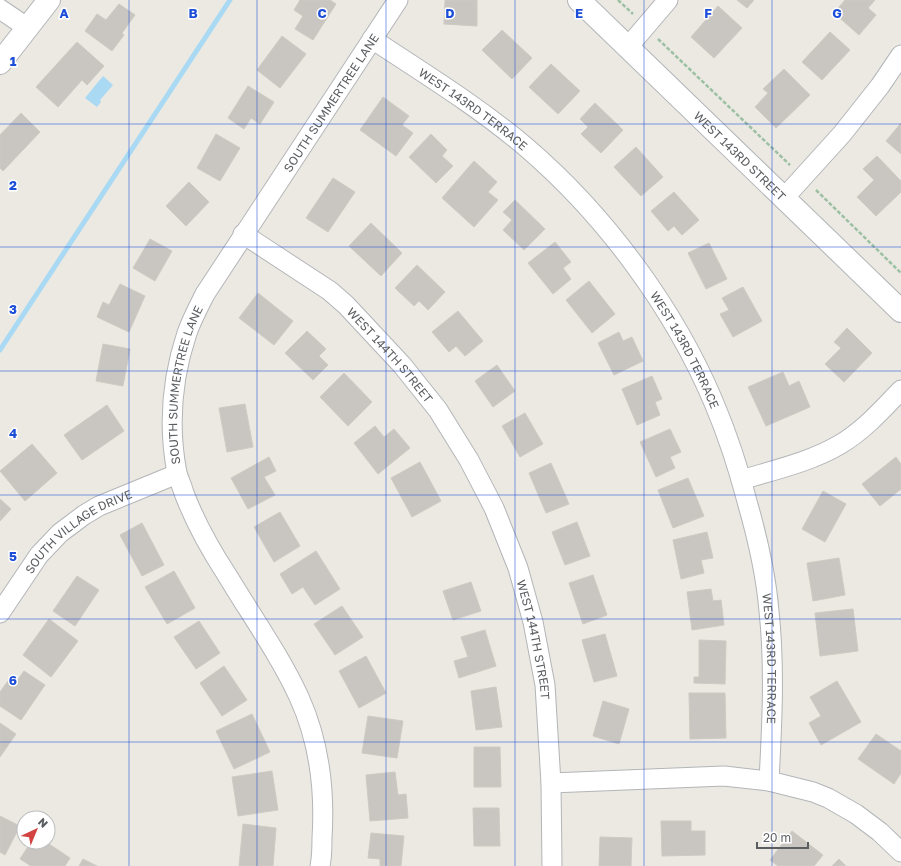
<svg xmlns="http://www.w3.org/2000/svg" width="901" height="866" font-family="'Golos Text',sans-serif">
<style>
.water{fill:#aad9f3}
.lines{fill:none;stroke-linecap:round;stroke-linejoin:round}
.stream{stroke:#aad9f3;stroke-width:5}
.building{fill:#c9c5c1;stroke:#cfcac2}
.minor-casing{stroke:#b3b5b8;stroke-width:21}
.tertiary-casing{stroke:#b3b5b8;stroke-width:24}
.path{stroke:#9cc0a4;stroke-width:2.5;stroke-dasharray:4 2;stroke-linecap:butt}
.minor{stroke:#fff;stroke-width:19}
.tertiary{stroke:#fff;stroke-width:22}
.grid{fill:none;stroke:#1d4ed8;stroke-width:1;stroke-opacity:0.55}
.labels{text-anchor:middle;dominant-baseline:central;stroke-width:3;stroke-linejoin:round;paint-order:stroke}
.street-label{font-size:12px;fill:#5b5e61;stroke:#fff}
.grid-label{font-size:13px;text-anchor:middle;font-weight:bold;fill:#1d4ed8;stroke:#fff;stroke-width:3;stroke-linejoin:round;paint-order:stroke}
</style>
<rect width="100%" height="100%" fill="#ebe9e2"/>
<path class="water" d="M 103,76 L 113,85 L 100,100 L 101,102 L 97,107 L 85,98 Z"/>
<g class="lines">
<path class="stream" d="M 0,350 L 230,0"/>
</g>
<g class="building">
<path d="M 300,0 L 330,0 L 336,4 L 313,40 L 295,29 L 303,16 L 294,10 Z"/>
<path d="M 445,0 L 477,0 L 477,26 L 444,24 Z"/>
<path d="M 737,0 L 754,0 L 747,8 Z"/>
<path d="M 845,0 L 875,0 L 868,8 L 876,15 L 859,35 L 834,13 Z"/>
<path d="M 119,4 L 135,15 L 122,33 L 124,35 L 112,51 L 85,31 L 97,14 L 106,20 Z"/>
<path d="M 718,6 L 742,28 L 714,58 L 691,37 Z"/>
<path d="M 502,30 L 532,58 L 512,79 L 482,50 Z"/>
<path d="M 830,32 L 850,50 L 822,80 L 802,62 Z"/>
<path d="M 282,36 L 306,54 L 280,88 L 257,70 Z"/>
<path d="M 77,42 L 104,66 L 87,85 L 82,80 L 58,107 L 36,87 Z"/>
<path d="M 551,64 L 580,91 L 558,114 L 529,87 Z"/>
<path d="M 784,69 L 810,95 L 776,128 L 755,107 L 768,93 L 763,89 Z"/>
<path d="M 248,86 L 274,102 L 260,124 L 251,118 L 244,129 L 228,118 Z"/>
<path d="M 383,97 L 409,116 L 402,125 L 413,133 L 396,156 L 360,130 Z"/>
<path d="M 595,103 L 623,130 L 601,153 L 581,134 L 588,127 L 580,119 Z"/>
<path d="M 21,113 L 40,132 L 3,171 L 0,168 L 0,135 Z"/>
<path d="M 901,123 L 901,154 L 886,141 Z"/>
<path d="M 216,134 L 240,148 L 220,181 L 197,168 Z"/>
<path d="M 431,134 L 447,150 L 442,156 L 453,166 L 436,183 L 409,157 Z"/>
<path d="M 636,147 L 663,177 L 641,196 L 614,167 Z"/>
<path d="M 877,156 L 901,181 L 901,192 L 876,216 L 857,197 L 874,180 L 863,169 Z"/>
<path d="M 474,161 L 497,182 L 488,192 L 498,200 L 474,227 L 442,198 Z"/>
<path d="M 333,178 L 355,192 L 328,232 L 306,218 Z"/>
<path d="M 189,182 L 209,202 L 186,226 L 166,206 Z"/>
<path d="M 674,192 L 699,220 L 682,235 L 674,226 L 668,231 L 651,211 Z"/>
<path d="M 515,200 L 545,229 L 524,250 L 503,230 L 512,220 L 503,212 Z"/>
<path d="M 371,223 L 402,253 L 381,276 L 349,246 Z"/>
<path d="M 150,239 L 172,251 L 155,281 L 133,268 Z"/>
<path d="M 555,242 L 571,262 L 563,268 L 571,279 L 553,294 L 528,263 Z"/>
<path d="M 709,243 L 727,279 L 706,289 L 688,253 Z"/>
<path d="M 417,265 L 445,292 L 428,310 L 419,301 L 414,306 L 395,288 Z"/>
<path d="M 589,281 L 615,314 L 592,333 L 566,300 Z"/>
<path d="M 120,284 L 145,296 L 129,332 L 97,317 L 103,302 L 109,305 Z"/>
<path d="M 743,287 L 762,321 L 733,337 L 720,314 L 729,310 L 722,298 Z"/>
<path d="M 258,293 L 293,321 L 274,345 L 239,318 Z"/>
<path d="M 458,311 L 483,341 L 465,356 L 456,346 L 449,352 L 432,332 Z"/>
<path d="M 847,328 L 872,353 L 844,382 L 825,364 L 841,348 L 834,342 Z"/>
<path d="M 307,331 L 326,349 L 319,356 L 328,365 L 313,380 L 285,353 Z"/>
<path d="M 619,332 L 623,341 L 632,337 L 643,361 L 614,375 L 598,343 Z"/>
<path d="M 103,344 L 130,349 L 123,386 L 96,381 Z"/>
<path d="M 497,365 L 515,391 L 493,407 L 475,381 Z"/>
<path d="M 783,372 L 789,386 L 799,381 L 810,407 L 766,426 L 748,387 Z"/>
<path d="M 344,373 L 372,402 L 348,426 L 320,397 Z"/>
<path d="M 652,376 L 662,399 L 655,402 L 660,415 L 637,425 L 622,389 Z"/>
<path d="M 245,404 L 253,447 L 227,452 L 219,408 Z"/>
<path d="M 107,405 L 124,431 L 82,460 L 64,435 Z"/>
<path d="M 525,413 L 543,444 L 520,457 L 502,426 Z"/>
<path d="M 375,426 L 384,437 L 394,429 L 410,448 L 378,474 L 354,443 Z"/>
<path d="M 670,429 L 681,452 L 670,457 L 675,468 L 656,477 L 640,442 Z"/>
<path d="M 32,444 L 57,473 L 25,501 L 0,471 Z"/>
<path d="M 269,457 L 276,471 L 264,477 L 275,495 L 248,509 L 231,478 Z"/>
<path d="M 896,457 L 901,464 L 901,489 L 880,506 L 862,484 Z"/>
<path d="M 420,462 L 441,501 L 412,517 L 391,478 Z"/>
<path d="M 551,463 L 569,504 L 546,513 L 529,473 Z"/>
<path d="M 688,478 L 704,516 L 673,528 L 658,490 Z"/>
<path d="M 823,491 L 846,504 L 825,542 L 802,529 Z"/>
<path d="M 0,499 L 11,509 L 0,521 Z"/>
<path d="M 280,512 L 300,546 L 274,562 L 254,527 Z"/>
<path d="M 577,522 L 590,556 L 565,565 L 552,532 Z"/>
<path d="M 142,523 L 164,565 L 142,576 L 120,535 Z"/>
<path d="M 707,532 L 713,558 L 701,560 L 704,573 L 681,579 L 673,540 Z"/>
<path d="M 316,551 L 340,589 L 315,605 L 303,587 L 292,594 L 280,574 Z"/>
<path d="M 839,558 L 845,595 L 813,601 L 807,563 Z"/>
<path d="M 174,571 L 195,608 L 167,624 L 145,587 Z"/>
<path d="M 593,575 L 607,615 L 583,624 L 569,583 Z"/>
<path d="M 77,576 L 99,590 L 75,626 L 53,611 Z"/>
<path d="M 471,582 L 481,611 L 453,620 L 443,591 Z"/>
<path d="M 711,589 L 713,601 L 721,600 L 724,625 L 692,630 L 687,592 Z"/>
<path d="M 342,606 L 363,637 L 335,655 L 314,624 Z"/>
<path d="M 853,609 L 858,651 L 820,656 L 815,613 Z"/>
<path d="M 49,619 L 78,641 L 51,677 L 23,655 Z"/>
<path d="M 199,621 L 220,653 L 196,669 L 174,637 Z"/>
<path d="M 485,630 L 496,666 L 459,678 L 454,661 L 468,657 L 461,637 Z"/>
<path d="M 605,634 L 617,676 L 594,682 L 582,640 Z"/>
<path d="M 699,640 L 726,641 L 725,684 L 694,683 L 694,677 L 699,677 Z"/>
<path d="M 366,656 L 386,693 L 359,708 L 339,671 Z"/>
<path d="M 224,666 L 247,700 L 222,716 L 200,683 Z"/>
<path d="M 24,671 L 45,685 L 21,720 L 0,706 L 0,692 L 10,678 L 16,682 Z"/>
<path d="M 837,681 L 861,722 L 821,745 L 809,723 L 821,716 L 810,697 Z"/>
<path d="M 496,687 L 502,727 L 476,730 L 471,691 Z"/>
<path d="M 689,693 L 725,693 L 726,738 L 690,739 Z"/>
<path d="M 603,701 L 629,709 L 619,744 L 593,736 Z"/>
<path d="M 252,714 L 270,752 L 234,769 L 216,731 Z"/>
<path d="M 368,716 L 403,721 L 397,758 L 362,753 Z"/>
<path d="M 0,723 L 16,734 L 0,757 Z"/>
<path d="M 876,734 L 901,751 L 901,773 L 894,784 L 858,759 Z"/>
<path d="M 474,747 L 500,747 L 501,787 L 474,787 Z"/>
<path d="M 272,771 L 278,810 L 238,816 L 232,777 Z"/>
<path d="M 395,772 L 398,795 L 406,794 L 408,818 L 370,821 L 366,775 Z"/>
<path d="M 473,808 L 499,808 L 500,846 L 474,846 Z"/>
<path d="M 0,816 L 20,826 L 5,855 L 0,852 Z"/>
<path d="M 661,821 L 691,821 L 691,831 L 705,831 L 705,855 L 662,856 Z"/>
<path d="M 243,824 L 276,828 L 273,866 L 239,866 Z"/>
<path d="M 792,831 L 823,855 L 814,866 L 778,866 L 770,860 Z"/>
<path d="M 371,833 L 404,836 L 401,866 L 380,866 L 380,859 L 368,858 Z"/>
<path d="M 600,837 L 632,838 L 631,866 L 599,866 Z"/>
<path d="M 31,842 L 46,842 L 70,858 L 65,866 L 31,866 L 20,859 Z"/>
<path d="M 83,859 L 97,866 L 79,866 Z"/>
<path d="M 839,859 L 846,866 L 832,866 Z"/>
</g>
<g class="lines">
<defs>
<g id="minor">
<path d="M 0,9 L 28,28"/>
<path id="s1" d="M 372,39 C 425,74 479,107 527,148 C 605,215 674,308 714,403 C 728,436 739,470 748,505 C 758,540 766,575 769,611 C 775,668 772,724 769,781"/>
<path d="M 628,47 L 668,0"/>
<path d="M 784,198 L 842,134 L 880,86 L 901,55"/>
<path id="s2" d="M 243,234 L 330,291 L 346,305 L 402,365 L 438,410 L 469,460 L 494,508 L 518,568 L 533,622 L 545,685 L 551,783 L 552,866"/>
<path d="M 741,480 C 774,470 810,462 839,445 C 863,431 882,410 901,390"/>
<path id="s3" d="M 0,613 L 39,555 L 60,533 L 84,515 L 99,506 L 177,474"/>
<path d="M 551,783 L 724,776 L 769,781 L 813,792 L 828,798 L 856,814 L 880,832 L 901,852"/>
<path id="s4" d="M 320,866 C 322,857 322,848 322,838 C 325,791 319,741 299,697 C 279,654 251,615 227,575 C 210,549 195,522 184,493 C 182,486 179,480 177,473 C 168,426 172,378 187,333 C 192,319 199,306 205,294 L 398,0"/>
</g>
<g id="tertiary">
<path id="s5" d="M 579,0 L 901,311"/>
<path d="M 0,63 L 49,0"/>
</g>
</defs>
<use href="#minor" class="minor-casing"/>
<use href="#tertiary" class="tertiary-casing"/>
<g class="path">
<path d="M 618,0 L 633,14"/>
<path d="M 658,39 L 790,165"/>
<path d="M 816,190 L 901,273"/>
</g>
<use href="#minor" class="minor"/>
<use href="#tertiary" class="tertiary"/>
</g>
<path class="grid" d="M 129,0 L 129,866M 257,0 L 257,866M 386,0 L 386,866M 515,0 L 515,866M 644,0 L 644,866M 772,0 L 772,866M 0,124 L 901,124M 0,247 L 901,247M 0,371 L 901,371M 0,495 L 901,495M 0,619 L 901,619M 0,742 L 901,742"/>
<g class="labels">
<g class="street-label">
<text stroke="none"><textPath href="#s4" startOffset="842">SOUTH SUMMERTREE LANE</textPath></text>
<text stroke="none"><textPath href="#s1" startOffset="123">WEST 143RD TERRACE</textPath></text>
<text stroke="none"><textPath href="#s5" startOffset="224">WEST 143RD STREET</textPath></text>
<text stroke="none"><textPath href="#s1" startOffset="448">WEST 143RD TERRACE</textPath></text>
<text stroke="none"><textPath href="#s2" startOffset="192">WEST 144TH STREET</textPath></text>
<text stroke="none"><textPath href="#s4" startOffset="518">SOUTH SUMMERTREE LANE</textPath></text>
<text stroke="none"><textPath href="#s3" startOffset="116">SOUTH VILLAGE DRIVE</textPath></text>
<text stroke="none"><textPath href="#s2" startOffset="516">WEST 144TH STREET</textPath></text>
<text stroke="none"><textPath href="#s1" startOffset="772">WEST 143RD TERRACE</textPath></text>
</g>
</g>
<g class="grid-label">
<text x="64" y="18">A</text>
<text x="193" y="18">B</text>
<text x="322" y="18">C</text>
<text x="450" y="18">D</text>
<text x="579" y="18">E</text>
<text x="708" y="18">F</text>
<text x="837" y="18">G</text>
<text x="13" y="66">1</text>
<text x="13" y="190">2</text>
<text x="13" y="314">3</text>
<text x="13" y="438">4</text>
<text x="13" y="561">5</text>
<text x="13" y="685">6</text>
</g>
<g transform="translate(36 830) rotate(44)"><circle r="19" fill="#ffffff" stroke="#bdbfc0"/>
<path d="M0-3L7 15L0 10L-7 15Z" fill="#d24342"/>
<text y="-6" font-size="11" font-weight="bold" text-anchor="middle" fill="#5b5e61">N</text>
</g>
<path d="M757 842v6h51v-6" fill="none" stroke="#5b5e61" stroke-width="2"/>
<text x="763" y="842" font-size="12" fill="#5b5e61" stroke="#ffffff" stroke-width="3" paint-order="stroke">20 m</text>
</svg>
